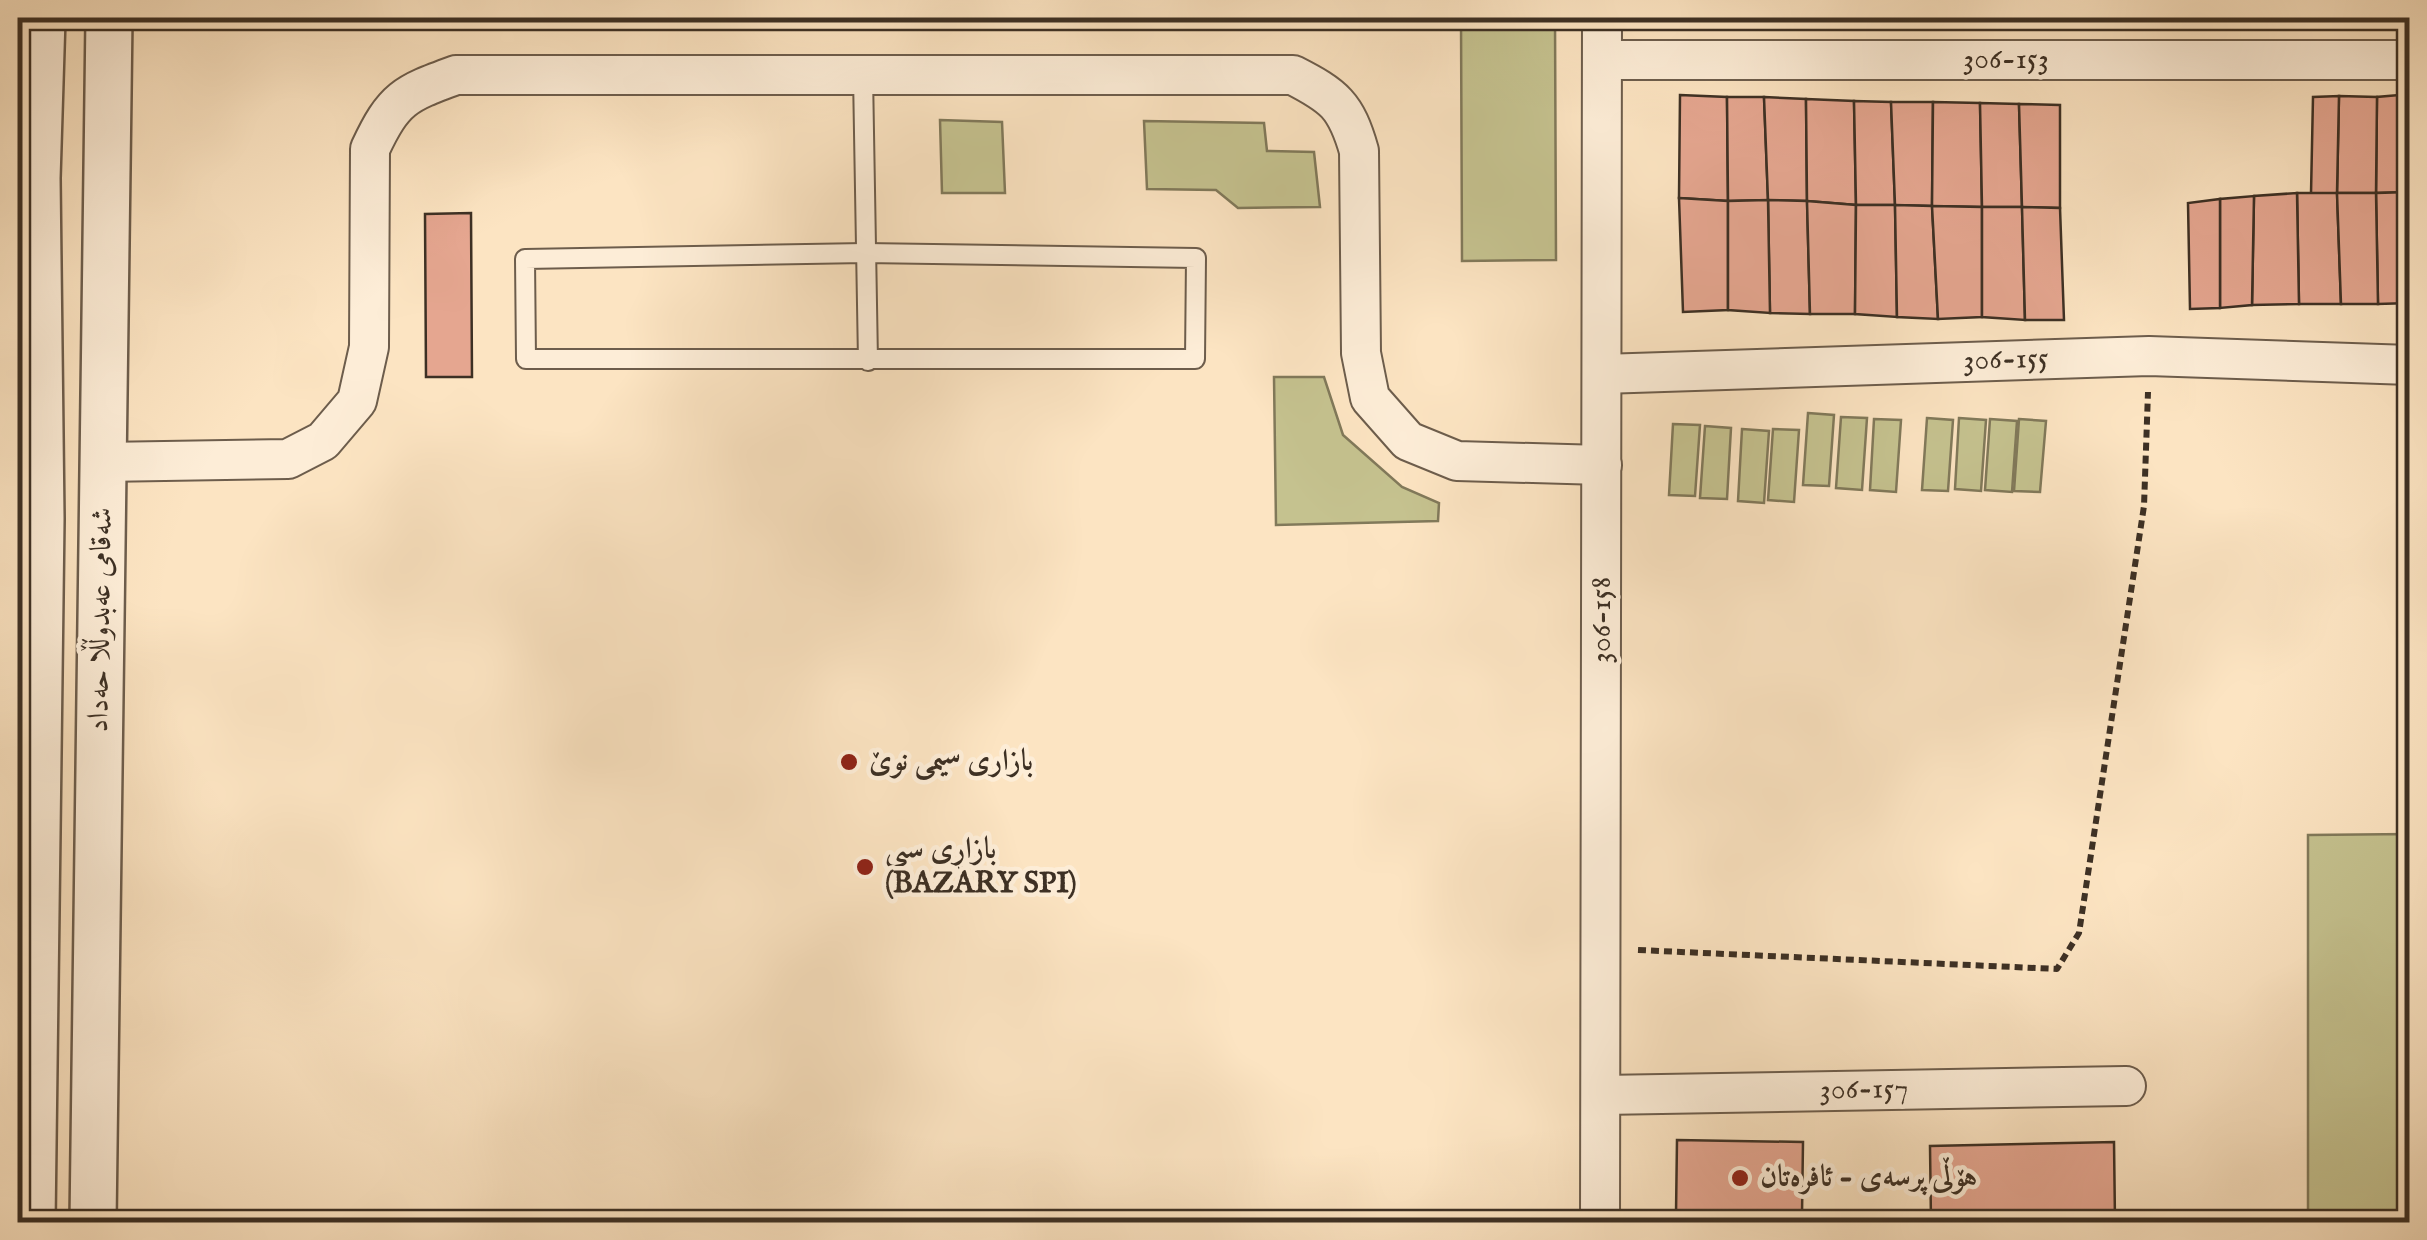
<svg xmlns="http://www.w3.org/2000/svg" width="2427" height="1240" font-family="'IM FELL English',Amiri,serif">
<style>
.green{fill:#c5c28f;stroke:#81795a;stroke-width:2.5}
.building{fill:#e5a690;stroke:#3d3024;stroke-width:2.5}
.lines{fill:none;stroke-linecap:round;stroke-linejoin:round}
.service-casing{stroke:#6d5d4c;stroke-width:22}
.minor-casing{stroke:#6d5d4c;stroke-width:42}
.tertiary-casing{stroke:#6d5d4c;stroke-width:50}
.path{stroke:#3d3024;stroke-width:6;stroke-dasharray:8 5;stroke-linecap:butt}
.service{stroke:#fdedd7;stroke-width:18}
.minor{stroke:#fdedd7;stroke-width:38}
.tertiary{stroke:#fdedd7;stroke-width:45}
.poi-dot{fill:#8f2418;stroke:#fdedd7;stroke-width:4}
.labels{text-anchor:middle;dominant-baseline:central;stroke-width:9;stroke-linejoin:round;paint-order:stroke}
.street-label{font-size:30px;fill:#3d3024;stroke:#fdedd7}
.poi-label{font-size:30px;font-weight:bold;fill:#3d3024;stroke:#fdedd7;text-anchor:start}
</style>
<rect width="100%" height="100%" fill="#fce4c2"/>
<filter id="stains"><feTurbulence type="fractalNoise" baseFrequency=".002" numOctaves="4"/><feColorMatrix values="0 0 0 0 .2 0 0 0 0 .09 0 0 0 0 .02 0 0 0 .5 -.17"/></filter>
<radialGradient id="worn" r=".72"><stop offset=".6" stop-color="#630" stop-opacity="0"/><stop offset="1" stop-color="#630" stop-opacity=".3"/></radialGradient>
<g class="green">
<path d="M 1461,18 L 1555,18 L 1556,260 L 1462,261 Z"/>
<path d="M 940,120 L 1002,122 L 1005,193 L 942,193 Z"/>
<path d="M 1144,121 L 1264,123 L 1267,151 L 1314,152 L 1320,207 L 1238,208 L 1216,190 L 1147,189 Z"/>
<path d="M 1274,377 L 1324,377 L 1343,435 L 1402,487 L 1439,503 L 1438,521 L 1276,525 Z"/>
<path d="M 1808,413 L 1834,415 L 1829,486 L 1803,485 Z"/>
<path d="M 1841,417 L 1867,418 L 1862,490 L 1836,488 Z"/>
<path d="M 1927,418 L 1953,420 L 1948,491 L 1922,490 Z"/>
<path d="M 1959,418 L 1986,420 L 1981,491 L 1955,489 Z"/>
<path d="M 1874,419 L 1901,420 L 1896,492 L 1870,490 Z"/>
<path d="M 1990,419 L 2017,421 L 2012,492 L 1985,490 Z"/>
<path d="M 2019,419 L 2046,421 L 2040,492 L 2014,491 Z"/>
<path d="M 1673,424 L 1700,425 L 1695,496 L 1669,495 Z"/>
<path d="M 1705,426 L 1731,428 L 1727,499 L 1700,498 Z"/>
<path d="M 1742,429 L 1769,431 L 1764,503 L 1738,501 Z"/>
<path d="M 1773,429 L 1799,430 L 1794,502 L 1768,500 Z"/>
<path d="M 2409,834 L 2409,1222 L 2308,1222 L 2308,835 Z"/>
</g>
<g class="building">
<path d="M 2410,94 L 2410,192 L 2376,193 L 2377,97 Z"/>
<path d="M 1680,95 L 1727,97 L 1728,201 L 1679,198 Z"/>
<path d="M 2339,96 L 2377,97 L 2376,193 L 2337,193 Z"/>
<path d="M 2339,96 L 2337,193 L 2311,194 L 2313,97 Z"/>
<path d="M 1727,97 L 1764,97 L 1768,200 L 1728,201 Z"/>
<path d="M 1764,97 L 1806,99 L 1807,201 L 1768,200 Z"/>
<path d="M 1806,99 L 1854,101 L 1856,205 L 1807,201 Z"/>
<path d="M 1854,101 L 1891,102 L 1895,205 L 1856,205 Z"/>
<path d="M 1891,102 L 1933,102 L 1932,206 L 1895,205 Z"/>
<path d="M 1933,102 L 1980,103 L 1982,207 L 1932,206 Z"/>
<path d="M 1980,103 L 2019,104 L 2022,207 L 1982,207 Z"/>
<path d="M 2019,104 L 2060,105 L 2060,208 L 2022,207 Z"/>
<path d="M 2410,192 L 2410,303 L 2378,304 L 2376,193 Z"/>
<path d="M 2297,193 L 2337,193 L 2341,304 L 2299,304 Z"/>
<path d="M 2297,193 L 2299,304 L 2252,305 L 2254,196 Z"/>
<path d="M 2337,193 L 2376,193 L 2378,304 L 2341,304 Z"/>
<path d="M 2254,196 L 2252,305 L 2220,308 L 2220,199 Z"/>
<path d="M 1679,198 L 1728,201 L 1728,310 L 1683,312 Z"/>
<path d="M 2220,199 L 2220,308 L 2190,309 L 2188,203 Z"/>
<path d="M 1768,200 L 1807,201 L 1810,314 L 1770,313 Z"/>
<path d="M 1768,200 L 1770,313 L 1728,310 L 1728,201 Z"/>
<path d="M 1807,201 L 1856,205 L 1855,314 L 1810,314 Z"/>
<path d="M 1856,205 L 1895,205 L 1897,317 L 1855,314 Z"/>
<path d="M 1895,205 L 1932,206 L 1938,319 L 1897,317 Z"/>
<path d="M 1932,206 L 1982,207 L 1982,317 L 1938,319 Z"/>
<path d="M 1982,207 L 2022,207 L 2025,320 L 1982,317 Z"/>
<path d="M 2022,207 L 2060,208 L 2064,320 L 2025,320 Z"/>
<path d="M 471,213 L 472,377 L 426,377 L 425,214 Z"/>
<path d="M 1677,1140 L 1803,1142 L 1802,1215 L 1676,1214 Z"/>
<path d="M 2114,1142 L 2115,1222 L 1931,1222 L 1930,1146 Z"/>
</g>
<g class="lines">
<defs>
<g id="service">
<path d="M 863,75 L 868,361"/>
<path d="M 865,253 L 1196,258 L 1195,359 L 526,359 L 525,259 Z"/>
</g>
<g id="minor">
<path d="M 1602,60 L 2410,60"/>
<path d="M 1602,374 L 2149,356 L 2410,365"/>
<path d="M 103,462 L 288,459 L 323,441 L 357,401 L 369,347 L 370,149 C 394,98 404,94 456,75 L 1293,75 C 1334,96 1346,105 1359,151 L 1361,353 L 1370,398 L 1408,441 L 1457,461 L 1602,465"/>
<path d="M 1602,1095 L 2126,1086"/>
<path d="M 1600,1222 L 1602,18"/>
</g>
<g id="tertiary">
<path d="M 32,1222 L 41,519 L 37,178 L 42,18"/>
<path d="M 93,1222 L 109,18"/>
</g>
</defs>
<use href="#service" class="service-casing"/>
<use href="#minor" class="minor-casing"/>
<use href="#tertiary" class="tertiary-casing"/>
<path class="path" d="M 1638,950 L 2057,969 L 2079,933 L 2144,506 L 2148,392"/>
<use href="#service" class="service"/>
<use href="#minor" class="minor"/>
<use href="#tertiary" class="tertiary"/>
</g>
<g class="poi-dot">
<circle cx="849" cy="762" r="10"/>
<circle cx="865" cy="867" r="10"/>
<circle cx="1740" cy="1178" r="10"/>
</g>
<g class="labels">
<g class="street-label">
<text x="2006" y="60">306-153</text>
<text transform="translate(2006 360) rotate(-2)">306-155</text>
<text transform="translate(101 620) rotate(-89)">شەقامی عەبدوڵڵا حەداد</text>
<text transform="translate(1602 620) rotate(-90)">306-158</text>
<text transform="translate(1864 1090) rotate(-1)">306-157</text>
</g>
<g class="poi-label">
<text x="869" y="762">بازاری سیمی نوێ</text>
<text x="885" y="850">بازاڕی سپی<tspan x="885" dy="34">(BAZARY SPI)</tspan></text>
<text x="1760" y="1178">هۆڵی پرسەی - ئافرەتان</text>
</g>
</g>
<rect width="2427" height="1240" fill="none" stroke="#fce4c2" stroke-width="60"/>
<rect x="20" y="20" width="2387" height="1200" fill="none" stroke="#3d3024" stroke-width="5"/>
<rect x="30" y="30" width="2367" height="1180" fill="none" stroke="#3d3024" stroke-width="2.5"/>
<rect width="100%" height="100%" filter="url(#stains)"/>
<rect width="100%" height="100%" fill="url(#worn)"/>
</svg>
